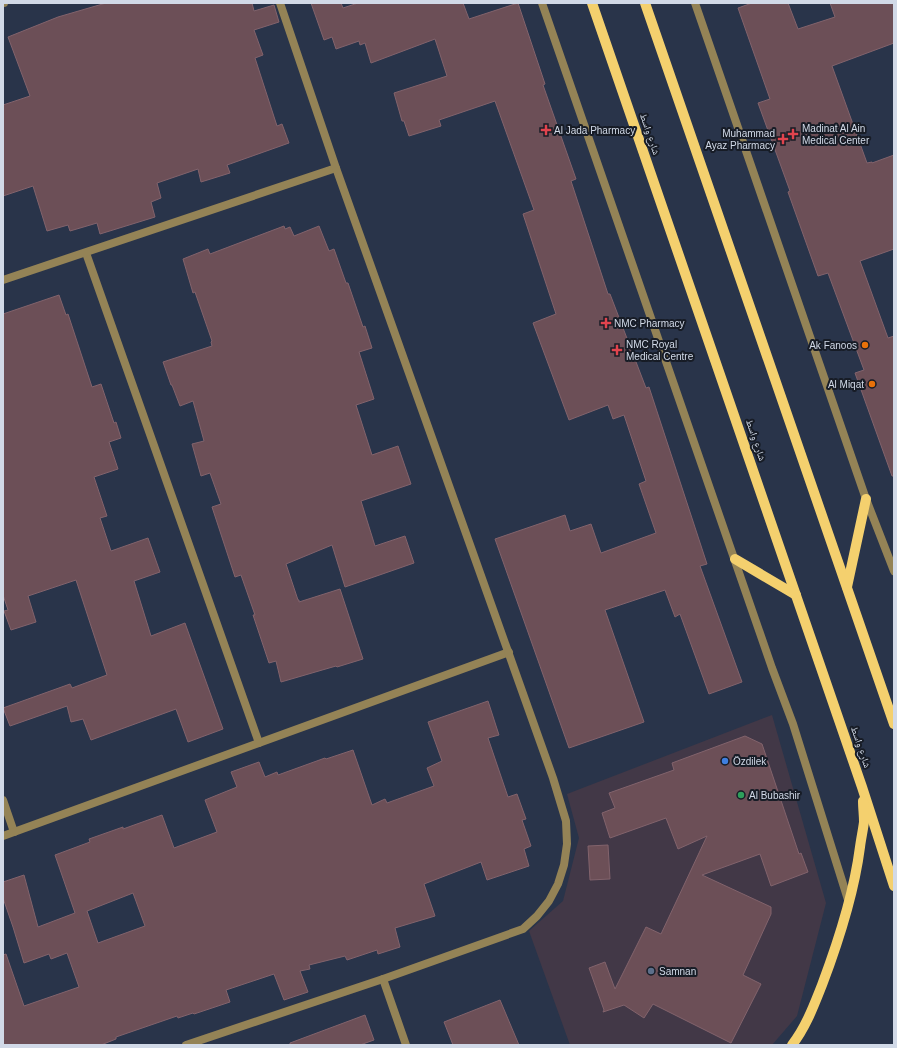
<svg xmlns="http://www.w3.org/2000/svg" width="897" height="1048" font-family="Arial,'Noto Naskh Arabic',sans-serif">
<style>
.industrial{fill:#423847}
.building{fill:#6c4f57;stroke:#82636c;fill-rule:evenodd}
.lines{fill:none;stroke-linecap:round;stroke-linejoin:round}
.street{stroke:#948356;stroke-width:8}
.primary{stroke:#f4d06e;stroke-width:10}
.health-dot{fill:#e0444e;stroke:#171c26;stroke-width:1.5}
.food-dot{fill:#e8710a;stroke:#171c26;stroke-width:1.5}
.shop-dot{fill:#3f7fe0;stroke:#171c26;stroke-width:1.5}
.leisure-dot{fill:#2e9e5b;stroke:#171c26;stroke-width:1.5}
.service-dot{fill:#5c6f8a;stroke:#171c26;stroke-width:1.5}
.labels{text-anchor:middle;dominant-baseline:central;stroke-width:4;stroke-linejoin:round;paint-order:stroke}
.poi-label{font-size:10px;fill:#d1d9e7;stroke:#171c26;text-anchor:start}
.street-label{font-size:10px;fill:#d1d9e7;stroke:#171c26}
</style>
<rect width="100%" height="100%" fill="#29344a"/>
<path class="industrial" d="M 772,715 L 826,903 L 797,1016 L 772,1045 L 570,1045 L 529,931 L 563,901 L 579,838 L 567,794 Z"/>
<g class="building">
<path d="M 106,3 L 252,3 L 254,11 L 274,5 L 279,22 L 254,30 L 263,55 L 255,58 L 277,126 L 282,124 L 289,143 L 227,165 L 230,173 L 201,182 L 198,169 L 157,183 L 161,198 L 151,202 L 155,217 L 100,234 L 97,223 L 70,231 L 68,225 L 47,231 L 33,186 L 3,196 L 3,105 L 30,96 L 8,37 L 58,17 Z"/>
<path d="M 311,3 L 341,3 L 343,8 L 358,3 L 463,3 L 469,19 L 518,3 L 545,84 L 543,85 L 576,179 L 571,181 L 608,294 L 610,294 L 646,388 L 649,387 L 707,564 L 700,566 L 742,682 L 709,694 L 680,614 L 675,617 L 665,590 L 605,610 L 644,722 L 569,748 L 495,539 L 565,515 L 570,531 L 591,524 L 601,553 L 656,533 L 639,484 L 646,481 L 624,415 L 613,419 L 608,405 L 569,420 L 533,323 L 556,314 L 523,214 L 534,210 L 495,101 L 439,120 L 441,126 L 409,136 L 404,121 L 402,121 L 394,93 L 447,76 L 435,39 L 371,63 L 365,43 L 360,45 L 359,41 L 336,49 L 332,37 L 324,40 Z"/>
<path d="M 752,3 L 788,3 L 798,29 L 835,17 L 830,3 L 894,3 L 894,43 L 832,66 L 867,163 L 872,162 L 872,163 L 894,155 L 894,249 L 860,261 L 888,338 L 894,336 L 894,476 L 892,476 L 855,373 L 864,370 L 828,273 L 818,276 L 788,192 L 790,191 L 758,103 L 770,99 L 738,8 Z"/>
<path d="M 284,226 L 285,229 L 290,227 L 294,236 L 319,226 L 329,251 L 334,249 L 346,283 L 348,283 L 363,327 L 365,326 L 372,348 L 359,352 L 374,399 L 356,405 L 372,455 L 398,446 L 411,484 L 361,501 L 375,546 L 405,536 L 414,563 L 345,587 L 332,545 L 286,564 L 298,600 L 299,600 L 299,602 L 340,589 L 363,659 L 337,667 L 336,666 L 281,682 L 276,661 L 269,663 L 253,615 L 255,615 L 241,575 L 235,577 L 212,507 L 221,504 L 210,473 L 201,476 L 192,444 L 204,441 L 193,401 L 180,406 L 172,385 L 171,385 L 163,362 L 212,346 L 211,342 L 212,341 L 195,292 L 193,293 L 183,259 L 208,249 L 210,254 Z"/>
<path d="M 59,295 L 66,315 L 68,314 L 92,387 L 101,384 L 114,423 L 116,422 L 121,438 L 109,442 L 118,469 L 94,477 L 107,516 L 100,518 L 111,551 L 148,538 L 160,572 L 134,581 L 151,636 L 185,623 L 223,729 L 188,742 L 176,709 L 91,740 L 83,719 L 71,722 L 67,706 L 10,726 L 3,708 L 70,684 L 72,688 L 107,675 L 76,580 L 28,596 L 36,622 L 11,630 L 4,611 L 8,610 L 3,595 L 3,314 Z"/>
<path d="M 488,701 L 499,735 L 488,738 L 508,797 L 517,794 L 526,819 L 522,820 L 531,846 L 524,849 L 529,866 L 487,880 L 481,862 L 424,884 L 435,916 L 395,928 L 400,947 L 378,954 L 377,950 L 347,960 L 345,956 L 309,965 L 310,969 L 300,971 L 308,992 L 284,1000 L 274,974 L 226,990 L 230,1002 L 194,1014 L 193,1013 L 178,1018 L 177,1016 L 116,1037 L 116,1039 L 101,1045 L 3,1045 L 3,955 L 6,954 L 24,1006 L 79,987 L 67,953 L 51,959 L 49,954 L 24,963 L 13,927 L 3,898 L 3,882 L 24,875 L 38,927 L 75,913 L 55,855 L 90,842 L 89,839 L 123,827 L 123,829 L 162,815 L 174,848 L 217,832 L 205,800 L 237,787 L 231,772 L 259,762 L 265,777 L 277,772 L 278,775 L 325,758 L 326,759 L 353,750 L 372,805 L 385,799 L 387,803 L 434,786 L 427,768 L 442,761 L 428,722 ZM 133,893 L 145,926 L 98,943 L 87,911 Z"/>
<path d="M 745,736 L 762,744 L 799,854 L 801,853 L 808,872 L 771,886 L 760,854 L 702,875 L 771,907 L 771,914 L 743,975 L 761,984 L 731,1043 L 653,1004 L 644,1018 L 624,1005 L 603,1012 L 604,1010 L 589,968 L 605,962 L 615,989 L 646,927 L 661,934 L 707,836 L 678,849 L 666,818 L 610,838 L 602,813 L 615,808 L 609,793 L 674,770 L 672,763 Z"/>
<path d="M 608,845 L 610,879 L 590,880 L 588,846 Z"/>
<path d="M 500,1000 L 519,1045 L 453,1045 L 444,1022 Z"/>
<path d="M 365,1015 L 374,1040 L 360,1045 L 290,1045 L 290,1043 Z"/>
</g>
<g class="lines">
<g class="street">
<path d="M 3,3 L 4,3"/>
<path d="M 542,3 L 772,668 L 793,724 L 849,903"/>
<path d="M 695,3 L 866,499 L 894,571"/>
<path d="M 86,253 L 259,743"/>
<path d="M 3,280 L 336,168"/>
<path d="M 3,800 L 14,832"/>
<path d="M 3,836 L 509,652"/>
<path d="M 383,979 L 406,1045"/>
<path d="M 186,1045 L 383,979 L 523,929 L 537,916 L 549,901 L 558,884 L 564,865 L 567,844 L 566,821 L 553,778 L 336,168 L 280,3"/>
</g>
<g class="primary">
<path d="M 592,3 L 862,787 L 894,886"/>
<path d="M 645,3 L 894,724"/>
<path d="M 735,559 L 796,595"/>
<path d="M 847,587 L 866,499"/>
<path d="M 792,1045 C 806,1027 814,1005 822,985 C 839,940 854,894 860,847 C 861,839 863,830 864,822 C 864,815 863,808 863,801"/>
</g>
</g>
<g class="health-dot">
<path d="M544 124h4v4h4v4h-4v4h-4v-4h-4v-4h4z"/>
<path d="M791 128h4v4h4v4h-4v4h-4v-4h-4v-4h4z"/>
<path d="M781 133h4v4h4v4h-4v4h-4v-4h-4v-4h4z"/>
<path d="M604 317h4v4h4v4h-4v4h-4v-4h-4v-4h4z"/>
<path d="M615 344h4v4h4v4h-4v4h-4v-4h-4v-4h4z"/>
</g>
<g class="food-dot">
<circle cx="865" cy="345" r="4"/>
<circle cx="872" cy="384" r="4"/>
</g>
<circle class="shop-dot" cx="725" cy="761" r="4"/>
<circle class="leisure-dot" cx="741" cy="795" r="4"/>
<circle class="service-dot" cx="651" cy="971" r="4"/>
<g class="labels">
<g class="poi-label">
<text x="802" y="128">Madinat Al Ain<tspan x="802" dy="12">Medical Center</tspan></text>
<text x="554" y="130">Al Jada Pharmacy</text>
<text x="775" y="133" text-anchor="end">Muhammad<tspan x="775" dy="12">Ayaz Pharmacy</tspan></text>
<text x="614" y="323">NMC Pharmacy</text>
<text x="626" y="344">NMC Royal<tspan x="626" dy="12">Medical Centre</tspan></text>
<text x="857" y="345" text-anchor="end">Ak Fanoos</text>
<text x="864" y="384" text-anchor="end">Al Miqat</text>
<text x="733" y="761">Özdilek</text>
<text x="749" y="795">Al Bubashir</text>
<text x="659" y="971">Samnan</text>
</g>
<g class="street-label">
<text transform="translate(650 134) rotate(71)">شارع واسط</text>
<text transform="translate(756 440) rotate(71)">شارع واسط</text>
<text transform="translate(861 747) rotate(71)">شارع واسط</text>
</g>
</g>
<rect width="897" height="1048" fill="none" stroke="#d1d9e7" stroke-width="8"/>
</svg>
